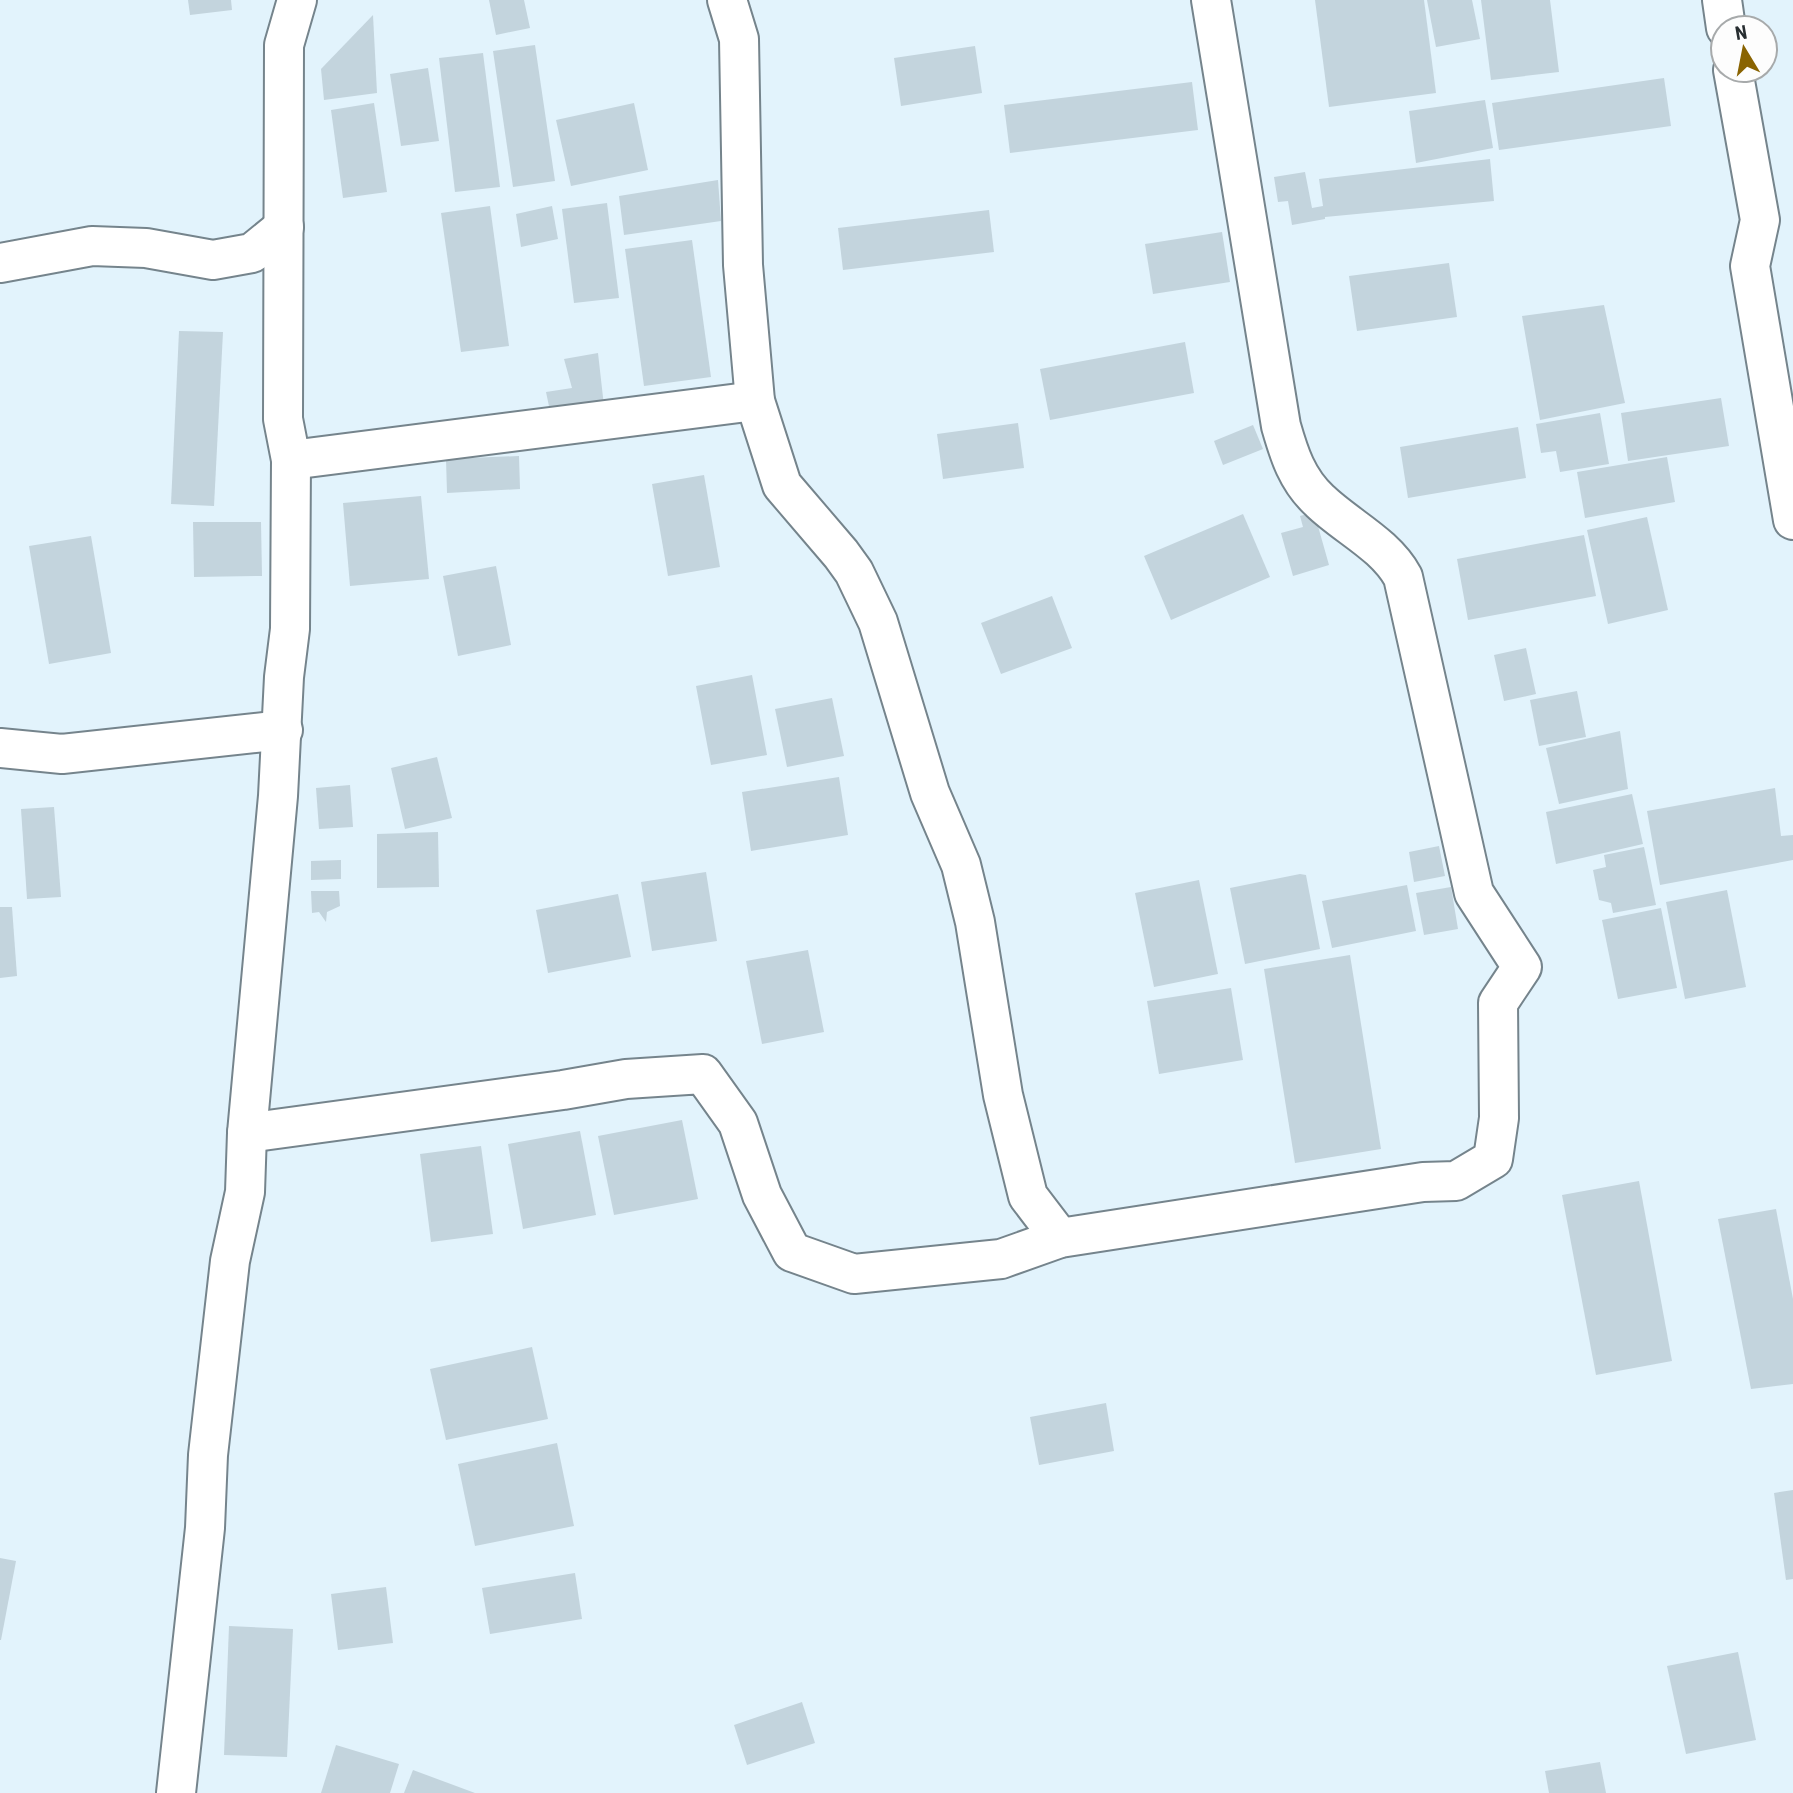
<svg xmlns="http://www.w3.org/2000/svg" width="1793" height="1793" font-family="'Roboto Condensed',sans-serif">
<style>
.building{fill:#c3d4dd}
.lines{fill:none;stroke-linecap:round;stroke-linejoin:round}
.minor-casing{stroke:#75848c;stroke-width:42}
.minor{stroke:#fff;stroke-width:38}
</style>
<rect width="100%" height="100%" fill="#e2f3fc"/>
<g class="building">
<path d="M 188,0 L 231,0 L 232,10 L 190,15 Z"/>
<path d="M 489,0 L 524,0 L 530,28 L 496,35 Z"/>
<path d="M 1315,0 L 1424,0 L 1436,93 L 1329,107 Z"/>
<path d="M 1427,0 L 1472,0 L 1480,39 L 1436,47 Z"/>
<path d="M 1481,0 L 1550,0 L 1559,72 L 1491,80 Z"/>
<path d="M 373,15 L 377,93 L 324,100 L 321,69 Z"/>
<path d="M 535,45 L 555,181 L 513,187 L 493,51 Z"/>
<path d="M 975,46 L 982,93 L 901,106 L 894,58 Z"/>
<path d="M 483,53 L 500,187 L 455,192 L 439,58 Z"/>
<path d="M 428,68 L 439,141 L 401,146 L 390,74 Z"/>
<path d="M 1664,78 L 1671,126 L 1499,150 L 1492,103 Z"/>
<path d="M 1192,82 L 1198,130 L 1010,153 L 1004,105 Z"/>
<path d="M 1485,100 L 1493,148 L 1416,163 L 1409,111 Z"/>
<path d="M 374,103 L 387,192 L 343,198 L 331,110 Z"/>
<path d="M 634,103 L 648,170 L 571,186 L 556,120 Z"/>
<path d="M 1490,159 L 1494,201 L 1325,217 L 1325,219 L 1292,225 L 1288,201 L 1278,202 L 1274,177 L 1305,172 L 1312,208 L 1323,206 L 1319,179 Z"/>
<path d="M 718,180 L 721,221 L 624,235 L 619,196 Z"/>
<path d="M 607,203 L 619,298 L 574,303 L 562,209 Z"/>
<path d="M 490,206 L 509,346 L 461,352 L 441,213 Z"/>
<path d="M 552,206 L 558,239 L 521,247 L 516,214 Z"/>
<path d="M 989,210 L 994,252 L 843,270 L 838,228 Z"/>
<path d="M 1222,232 L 1230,282 L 1153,294 L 1145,244 Z"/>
<path d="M 692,240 L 711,377 L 644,386 L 625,249 Z"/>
<path d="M 1449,263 L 1457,317 L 1357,331 L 1349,276 Z"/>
<path d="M 1604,305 L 1625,403 L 1540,420 L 1522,316 Z"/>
<path d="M 179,331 L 223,332 L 214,506 L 171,504 Z"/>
<path d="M 1185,342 L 1194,393 L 1050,420 L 1040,369 Z"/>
<path d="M 598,353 L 604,406 L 550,411 L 546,392 L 572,388 L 564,359 Z"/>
<path d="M 1721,398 L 1729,446 L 1628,461 L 1621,413 Z"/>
<path d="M 1600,413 L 1609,464 L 1560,472 L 1556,451 L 1541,453 L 1536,424 Z"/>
<path d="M 1018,423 L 1024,468 L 943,479 L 937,434 Z"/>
<path d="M 1253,425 L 1263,449 L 1223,465 L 1214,441 Z"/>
<path d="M 1518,427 L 1526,478 L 1408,498 L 1400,447 Z"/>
<path d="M 519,456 L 520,489 L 447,493 L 446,459 Z"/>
<path d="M 1667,457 L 1675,502 L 1585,518 L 1577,472 Z"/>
<path d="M 704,475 L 720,567 L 668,576 L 652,484 Z"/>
<path d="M 421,496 L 429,579 L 350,586 L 343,503 Z"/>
<path d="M 1314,512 L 1329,565 L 1293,576 L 1281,533 L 1303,527 L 1300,516 Z"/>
<path d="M 1243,514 L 1270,577 L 1171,620 L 1144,556 Z"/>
<path d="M 1647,517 L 1668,610 L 1608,624 L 1587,530 Z"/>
<path d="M 193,522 L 261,522 L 262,576 L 194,577 Z"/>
<path d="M 1584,535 L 1596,596 L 1468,620 L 1457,559 Z"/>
<path d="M 91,536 L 111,653 L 49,664 L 29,546 Z"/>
<path d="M 496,566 L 511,645 L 458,656 L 443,576 Z"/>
<path d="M 1052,596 L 1072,648 L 1001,674 L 981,623 Z"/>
<path d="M 1526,648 L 1536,694 L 1504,701 L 1494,655 Z"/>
<path d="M 752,675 L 767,755 L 711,765 L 696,686 Z"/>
<path d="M 1577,691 L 1586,737 L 1539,746 L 1530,700 Z"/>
<path d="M 832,698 L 844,756 L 787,767 L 775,709 Z"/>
<path d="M 1620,731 L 1628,789 L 1559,804 L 1546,748 Z"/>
<path d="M 437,757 L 452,818 L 405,829 L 391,768 Z"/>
<path d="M 839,777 L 848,835 L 751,851 L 742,792 Z"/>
<path d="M 350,785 L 353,827 L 319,829 L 316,788 Z"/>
<path d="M 1775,788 L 1781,836 L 1793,835 L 1793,860 L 1660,885 L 1647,811 Z"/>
<path d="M 1632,794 L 1643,844 L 1556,864 L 1546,812 Z"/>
<path d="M 54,807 L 61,897 L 27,899 L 21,809 Z"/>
<path d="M 438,832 L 439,887 L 377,888 L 377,834 Z"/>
<path d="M 1439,846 L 1445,876 L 1414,882 L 1409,852 Z"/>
<path d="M 1644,847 L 1656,905 L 1613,913 L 1611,903 L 1599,900 L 1593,870 L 1606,867 L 1604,855 Z"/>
<path d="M 341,860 L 341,879 L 311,880 L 311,861 Z"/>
<path d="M 706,872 L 717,941 L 652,951 L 641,882 Z"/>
<path d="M 1300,874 L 1306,875 L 1320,949 L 1245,964 L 1230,888 Z"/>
<path d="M 1199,880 L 1218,974 L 1154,987 L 1135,893 Z"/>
<path d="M 1407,885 L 1416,931 L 1332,948 L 1322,901 Z"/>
<path d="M 1451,887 L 1458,929 L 1424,935 L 1416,893 Z"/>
<path d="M 1727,890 L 1746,987 L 1685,999 L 1666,902 Z"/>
<path d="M 311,891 L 339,891 L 340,906 L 327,912 L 326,922 L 319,912 L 312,913 Z"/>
<path d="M 618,894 L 631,957 L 548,973 L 536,910 Z"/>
<path d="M 0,907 L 12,907 L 17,976 L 0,978 Z"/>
<path d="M 1661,908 L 1677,988 L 1618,999 L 1602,920 Z"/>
<path d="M 808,950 L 824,1032 L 762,1044 L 746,961 Z"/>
<path d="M 1350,955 L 1381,1149 L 1295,1163 L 1264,969 Z"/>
<path d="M 1231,988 L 1243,1060 L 1159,1074 L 1147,1001 Z"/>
<path d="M 682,1120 L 698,1199 L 614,1215 L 598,1136 Z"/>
<path d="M 580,1131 L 596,1215 L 523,1229 L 508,1144 Z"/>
<path d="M 481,1146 L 493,1234 L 431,1242 L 420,1154 Z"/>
<path d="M 1639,1181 L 1672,1361 L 1596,1375 L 1562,1195 Z"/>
<path d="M 1776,1209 L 1793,1299 L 1793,1384 L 1751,1389 L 1718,1219 Z"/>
<path d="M 532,1347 L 548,1419 L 446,1440 L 430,1369 Z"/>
<path d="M 1106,1403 L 1114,1451 L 1039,1465 L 1030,1417 Z"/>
<path d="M 557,1443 L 574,1526 L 475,1546 L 458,1464 Z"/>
<path d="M 1793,1490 L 1793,1579 L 1786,1580 L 1774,1493 Z"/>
<path d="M 0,1558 L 16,1561 L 1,1640 L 0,1640 Z"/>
<path d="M 575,1573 L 582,1619 L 490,1634 L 482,1588 Z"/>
<path d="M 386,1587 L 393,1643 L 338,1650 L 331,1594 Z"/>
<path d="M 229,1626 L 293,1629 L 287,1757 L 224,1755 Z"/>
<path d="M 1738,1652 L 1756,1740 L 1686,1754 L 1667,1666 Z"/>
<path d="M 802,1702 L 815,1743 L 747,1765 L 734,1725 Z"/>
<path d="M 336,1745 L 399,1764 L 390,1793 L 321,1793 Z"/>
<path d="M 1600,1762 L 1606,1793 L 1549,1793 L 1545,1771 Z"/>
<path d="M 413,1770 L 475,1793 L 404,1793 Z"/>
</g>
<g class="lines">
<defs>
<g id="minor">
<path d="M 727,0 L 739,39 L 743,265 L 755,401 L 782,485 L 841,554 L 854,572 L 878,622 L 930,793 L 961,865 L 975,922 L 1003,1095 L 1028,1196 L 1060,1238"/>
<path d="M 1722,0 L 1726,28"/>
<path d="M 1733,70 L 1760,220 L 1750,266 L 1793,520"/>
<path d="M 0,263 L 92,246 L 146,248 L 213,260 L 252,253 L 284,227"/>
<path d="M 291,460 L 755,401"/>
<path d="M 0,748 L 62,754 L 283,730"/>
<path d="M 247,1133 L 563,1090 L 626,1079 L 703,1074 L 738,1123 L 762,1195 L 792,1252 L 854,1274 L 1001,1259 L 1060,1238 L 1423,1182 L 1456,1181 L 1493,1159 L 1499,1118 L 1498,1003 L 1522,967 L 1474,893 L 1403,577 C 1385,544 1347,527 1320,501 C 1297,480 1289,454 1281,426 L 1211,0"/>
<path d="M 176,1793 L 205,1528 L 208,1455 L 230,1261 L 245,1192 L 247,1133 L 278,796 L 284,677 L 290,629 L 291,460 L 283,419 L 284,45 L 297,0"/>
</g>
</defs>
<use href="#minor" class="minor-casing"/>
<use href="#minor" class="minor"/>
</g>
<g transform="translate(1744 49) rotate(350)"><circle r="33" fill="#fdfdfd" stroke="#a7aaab" stroke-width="2"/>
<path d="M0-5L12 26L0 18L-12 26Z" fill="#896301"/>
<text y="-10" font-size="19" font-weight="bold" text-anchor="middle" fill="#272d30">N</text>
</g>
</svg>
